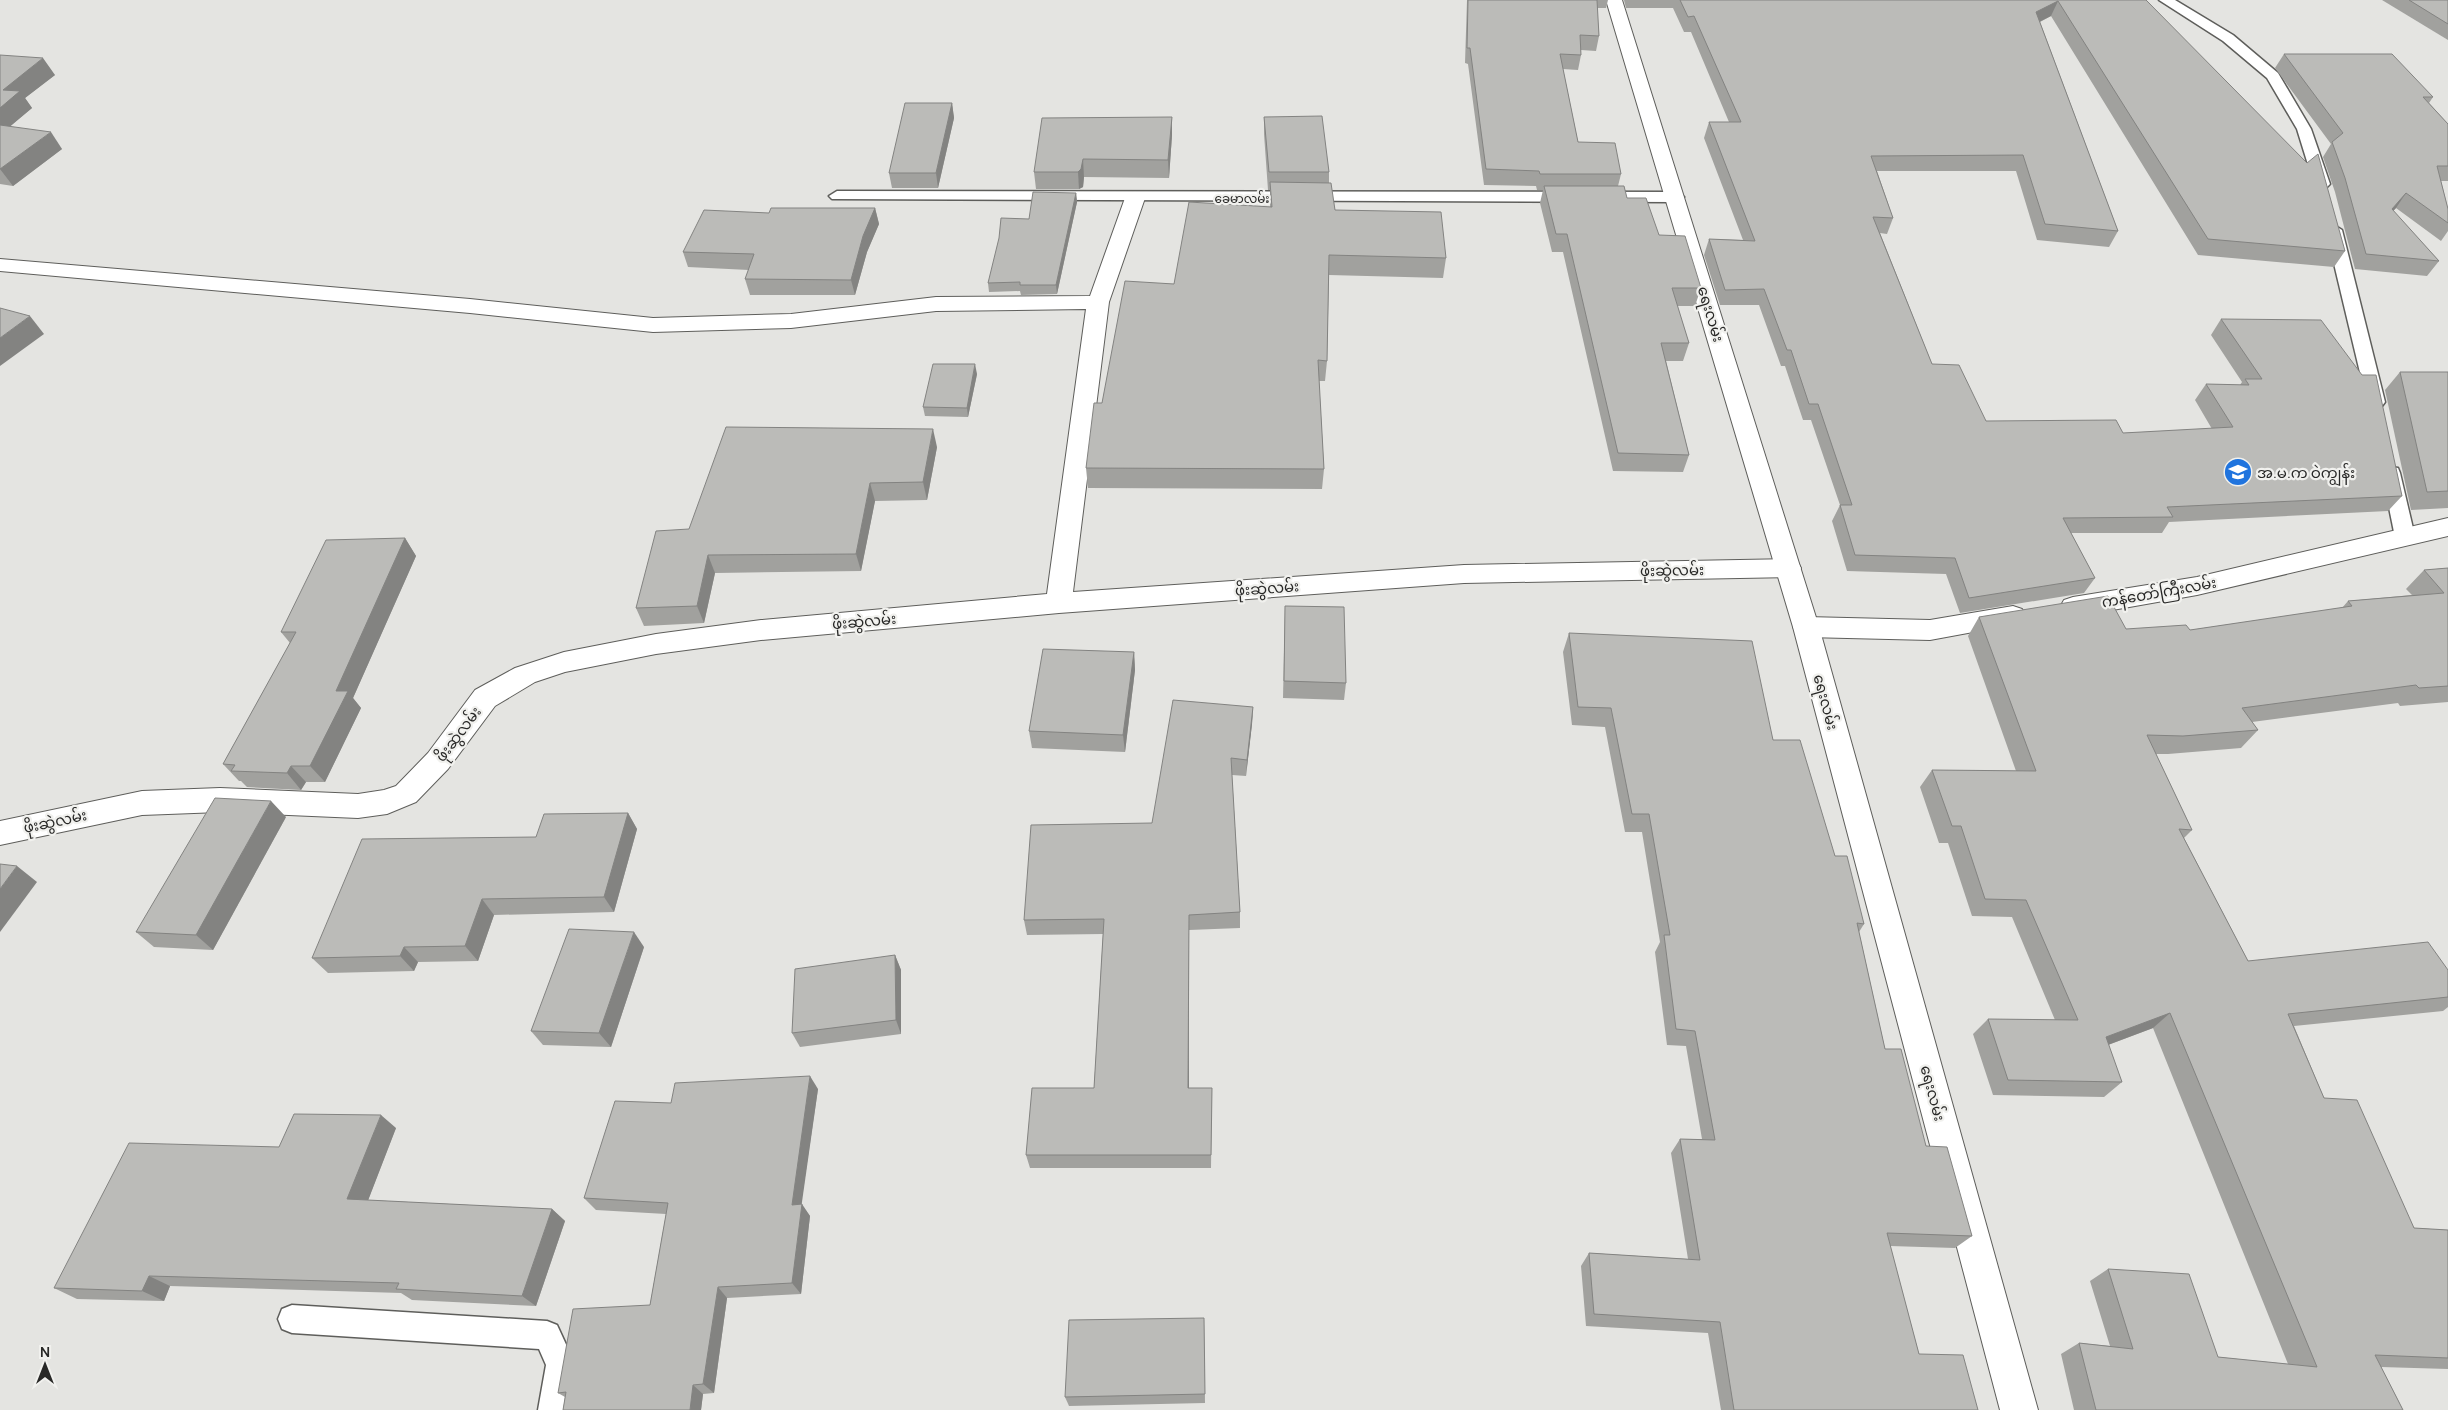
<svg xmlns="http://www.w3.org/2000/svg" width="2448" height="1410" font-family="Manrope,'Noto Sans Myanmar',sans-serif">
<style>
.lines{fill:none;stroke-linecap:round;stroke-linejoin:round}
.lane-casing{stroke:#5e5e5b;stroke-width:3}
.street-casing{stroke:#5e5e5b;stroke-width:2}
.secondary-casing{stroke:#5e5e5b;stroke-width:2}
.lane{fill:#fff;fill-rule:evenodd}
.street{fill:#fff;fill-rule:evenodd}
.secondary{fill:#fff;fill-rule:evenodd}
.wall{fill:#a1a19e}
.shaded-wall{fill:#838381}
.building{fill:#bbbbb8;stroke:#838381}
.labels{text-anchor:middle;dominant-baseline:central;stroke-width:4.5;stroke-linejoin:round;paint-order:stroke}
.far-street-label{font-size:12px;fill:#282827;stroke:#f1f1ee}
.street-label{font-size:15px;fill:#282827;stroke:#f1f1ee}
.poi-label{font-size:15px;fill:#282827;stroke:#f1f1ee;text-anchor:start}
</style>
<rect width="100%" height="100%" fill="#e4e4e1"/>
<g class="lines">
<defs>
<g id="lane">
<path d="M 2159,0 L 2175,0 L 2233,35 L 2278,73 L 2311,129 L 2330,184 L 2327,187 L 2322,189 L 2314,184 L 2297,129 L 2267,78 L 2223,41 Z"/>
<path d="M 837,191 L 1676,192 L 1684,197 L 1676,202 L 832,199 L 829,196 Z"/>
<path d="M 2334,225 L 2342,230 L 2385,402 L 2382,406 L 2370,406 L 2367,402 L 2326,230 Z"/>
<path d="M 2391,467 L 2398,468 L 2400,473 L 2415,537 L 2412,542 L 2405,544 L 2398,542 L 2395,537 L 2382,473 L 2384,468 Z"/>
<path d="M 292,1305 L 547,1321 L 557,1325 L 575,1364 L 568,1410 L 538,1410 L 546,1365 L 539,1349 L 292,1333 L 282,1329 L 278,1319 L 282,1309 Z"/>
</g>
<g id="street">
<path d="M 1135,192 L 1142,194 L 1145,198 L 1109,302 L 1073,592 L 1464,565 L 1788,559 L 1797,561 L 1801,568 L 1797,575 L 1788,577 L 1464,583 L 1059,613 L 761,640 L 656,654 L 565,672 L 535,682 L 495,706 L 448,769 L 416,802 L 387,814 L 358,818 L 220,812 L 142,815 L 0,845 L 0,821 L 142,791 L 220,788 L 358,794 L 384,790 L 396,786 L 428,753 L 475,690 L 515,668 L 564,652 L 656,634 L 761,620 L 1047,594 L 1086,309 L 936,311 L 791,328 L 653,332 L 470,313 L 0,271 L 0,259 L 470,299 L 653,318 L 791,314 L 936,297 L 1090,296 L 1125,198 L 1128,194 Z"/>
<path d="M 2448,518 L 2448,536 L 2197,595 L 2073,617 L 2064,614 L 2060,607 L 2064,600 L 2073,597 L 2197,577 Z"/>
<path d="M 2013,606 L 2022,609 L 2026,616 L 2022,623 L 1930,640 L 1806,637 L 1797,634 L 1793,627 L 1797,620 L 1806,617 L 1930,620 Z"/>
</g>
<path id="secondary" d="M 1606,0 L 1622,0 L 1819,627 L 2038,1410 L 2000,1410 L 1793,627 Z"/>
</defs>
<use href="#lane" class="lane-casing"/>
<use href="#street" class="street-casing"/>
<use href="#secondary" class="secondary-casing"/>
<use href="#lane" class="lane"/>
<use href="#street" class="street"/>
<use href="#secondary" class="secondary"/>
</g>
<g class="wall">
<path d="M 1467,0 L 1608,0 L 1606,8 L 1597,8 L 1599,36 L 1596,51 L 1581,50 L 1581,55 L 1578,70 L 1563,69 L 1578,142 L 1621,174 L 1618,186 L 1627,198 L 1659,235 L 1701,288 L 1695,306 L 1677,306 L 1689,343 L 1683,361 L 1666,361 L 1689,455 L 1683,472 L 1613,471 L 1563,252 L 1552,252 L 1540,203 L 1543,190 L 1537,190 L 1536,186 L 1484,185 L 1468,64 L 1465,63 Z"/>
<path d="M 1624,0 L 2146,0 L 2345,251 L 2334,267 L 2198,255 L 2051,16 L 2040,22 L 2118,231 L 2109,247 L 2037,240 L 2016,171 L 1877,171 L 1893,218 L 1887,234 L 1880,233 L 1932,364 L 1986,421 L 2123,433 L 2212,429 L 2195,400 L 2206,384 L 2240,385 L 2242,382 L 2211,335 L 2221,319 L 2402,496 L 2388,511 L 2169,522 L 2162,533 L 2071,533 L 2095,578 L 2084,593 L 1960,613 L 1946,574 L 1847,571 L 1832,521 L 1840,505 L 1811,420 L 1803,420 L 1785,366 L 1781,366 L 1759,305 L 1720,305 L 1704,255 L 1709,239 L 1743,240 L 1704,138 L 1709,122 L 1729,122 L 1691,32 L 1684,32 L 1673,8 L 1626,8 Z"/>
<path d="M 2382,0 L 2448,0 L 2448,40 Z"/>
<path d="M 2284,54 L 2433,97 L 2429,103 L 2448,124 L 2448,181 L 2441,181 L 2448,209 L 2448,231 L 2441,241 L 2396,208 L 2393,211 L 2439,261 L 2427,276 L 2355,269 L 2335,192 L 2323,157 L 2331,144 L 2275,68 Z"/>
<path d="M 0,55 L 55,75 L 25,98 L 32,108 L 10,126 L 62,149 L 13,186 L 0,184 Z"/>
<path d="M 952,103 L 954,118 L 938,188 L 892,188 L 889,173 Z"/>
<path d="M 1172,117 L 1172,135 L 1169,178 L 1084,177 L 1083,187 L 1079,189 L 1036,189 L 1034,172 Z"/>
<path d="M 1264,117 L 1329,172 L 1329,183 L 1335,210 L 1446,258 L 1443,278 L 1329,275 L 1327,361 L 1325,381 L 1319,381 L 1324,469 L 1322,489 L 1088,488 L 1086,468 L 1102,403 L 1174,284 L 1270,207 L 1270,190 L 1268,190 L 1264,134 Z"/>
<path d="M 1076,193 L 1077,202 L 1057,294 L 1021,295 L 1020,291 L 989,292 L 988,283 L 1029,219 Z"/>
<path d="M 875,208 L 879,224 L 867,252 L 855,295 L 750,295 L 745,279 L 749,270 L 688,267 L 683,252 L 769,213 Z"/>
<path d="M 2400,372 L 2448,372 L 2448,508 L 2411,510 L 2385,390 Z"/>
<path d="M 977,374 L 968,417 L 925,416 L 923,407 Z"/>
<path d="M 937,447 L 927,500 L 875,501 L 861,571 L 715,573 L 704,623 L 644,626 L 636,608 L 689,529 Z"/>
<path d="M 405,538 L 416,556 L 353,698 L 361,708 L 325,782 L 306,782 L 301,790 L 247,787 L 241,781 L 239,781 L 223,764 L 290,643 L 281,632 Z"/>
<path d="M 2448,568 L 2448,702 L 2400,706 L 2398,703 L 2252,722 L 2258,730 L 2241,748 L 2168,754 L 2156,754 L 2192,830 L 2184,838 L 2248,961 L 2448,970 L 2448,1007 L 2443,1011 L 2294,1026 L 2324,1098 L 2414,1228 L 2448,1230 L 2448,1369 L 2381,1367 L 2403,1410 L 2074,1410 L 2061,1354 L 2079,1343 L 2110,1346 L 2090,1281 L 2108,1269 L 2218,1357 L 2288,1364 L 2153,1028 L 2108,1045 L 2122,1082 L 2104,1097 L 1993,1095 L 1973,1034 L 1988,1019 L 2055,1020 L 2012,917 L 1972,916 L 1948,843 L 1939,843 L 1920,787 L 1932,770 L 2016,771 L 1968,636 L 1979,617 L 2126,629 L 2190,630 L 2342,608 L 2348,601 L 2412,595 L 2406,589 L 2424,570 Z"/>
<path d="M 1285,606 L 1346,683 L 1344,700 L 1283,698 Z"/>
<path d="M 1569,633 L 1773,740 L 1835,856 L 1864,924 L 1859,932 L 1885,1049 L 1926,1146 L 1972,1236 L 1955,1248 L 1890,1246 L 1919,1354 L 1978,1410 L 1721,1410 L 1708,1333 L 1586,1326 L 1581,1266 L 1589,1253 L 1688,1259 L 1671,1153 L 1680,1139 L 1702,1139 L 1686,1046 L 1667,1045 L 1655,952 L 1660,942 L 1642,832 L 1625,832 L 1605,727 L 1572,725 L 1563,652 Z"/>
<path d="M 1134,652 L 1135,670 L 1125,752 L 1032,748 L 1029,731 Z"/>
<path d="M 1253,707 L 1252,724 L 1246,776 L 1232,775 L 1240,912 L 1240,928 L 1189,930 L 1189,1088 L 1212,1088 L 1211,1168 L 1030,1168 L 1026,1155 L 1094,1088 L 1103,934 L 1027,935 L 1024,920 L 1152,823 Z"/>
<path d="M 628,813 L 637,829 L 614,912 L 494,915 L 478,961 L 418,962 L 414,971 L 328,973 L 312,958 L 536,837 Z"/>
<path d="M 286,817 L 213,950 L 154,947 L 136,932 Z"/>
<path d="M 644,947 L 611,1047 L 543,1045 L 531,1031 Z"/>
<path d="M 895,955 L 901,970 L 901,1034 L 800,1047 L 792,1033 Z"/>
<path d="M 818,1089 L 801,1204 L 810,1216 L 801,1294 L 727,1298 L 714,1393 L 703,1394 L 701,1410 L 563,1410 L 565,1397 L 558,1393 L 650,1305 L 666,1214 L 596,1210 L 584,1198 L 671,1103 Z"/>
<path d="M 396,1128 L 368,1200 L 552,1209 L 565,1221 L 536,1306 L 412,1300 L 401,1293 L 170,1286 L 164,1301 L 77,1299 L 54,1288 L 279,1147 Z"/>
<path d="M 1204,1318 L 1205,1403 L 1069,1406 L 1065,1397 Z"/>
</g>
<g class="shaded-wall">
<path d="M 2058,1 L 2051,16 L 2029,27 L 2036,12 Z"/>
<path d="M 43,58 L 55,75 L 25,98 L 32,108 L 0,135 L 0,108 L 3,90 Z"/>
<path d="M 952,103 L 954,118 L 938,188 L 936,173 Z"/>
<path d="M 1172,117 L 1172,135 L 1169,178 L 1168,160 Z"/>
<path d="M 51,132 L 62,149 L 13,186 L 0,169 Z"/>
<path d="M 1083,159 L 1084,177 L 1083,187 L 1079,189 L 1078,172 Z"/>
<path d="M 1076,193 L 1077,202 L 1057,294 L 1056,285 Z"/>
<path d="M 2406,193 L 2396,208 L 2381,224 L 2392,209 Z"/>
<path d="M 875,208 L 879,224 L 867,252 L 855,295 L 851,280 L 863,236 Z"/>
<path d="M 30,316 L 44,334 L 0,366 L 0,338 Z"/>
<path d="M 975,364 L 977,374 L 968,417 L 967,408 Z"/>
<path d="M 933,429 L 937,447 L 927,500 L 923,482 Z"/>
<path d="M 870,483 L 875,501 L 861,571 L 856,554 Z"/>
<path d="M 405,538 L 416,556 L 353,698 L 361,708 L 325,782 L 310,766 L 336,691 Z"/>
<path d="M 708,555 L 715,573 L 704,623 L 697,606 Z"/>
<path d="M 1134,652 L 1135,670 L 1125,752 L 1123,735 Z"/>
<path d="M 1253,707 L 1252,724 L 1246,776 L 1247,760 Z"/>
<path d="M 291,766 L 306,782 L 301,790 L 287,773 Z"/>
<path d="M 271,801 L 286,817 L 213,950 L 196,935 Z"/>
<path d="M 628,813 L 637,829 L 614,912 L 604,897 Z"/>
<path d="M 17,866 L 37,882 L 0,932 L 0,889 Z"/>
<path d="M 482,899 L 494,915 L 478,961 L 465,946 Z"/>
<path d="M 1189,915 L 1189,1101 L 1188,1088 Z"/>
<path d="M 634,932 L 644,947 L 611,1047 L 599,1033 Z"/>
<path d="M 404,947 L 418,962 L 414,971 L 400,956 Z"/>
<path d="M 895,955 L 901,970 L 901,1034 L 896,1020 Z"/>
<path d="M 2170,1013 L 2153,1028 L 2089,1052 L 2106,1037 Z"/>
<path d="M 810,1076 L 818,1089 L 800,1216 L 792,1205 Z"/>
<path d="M 381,1115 L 396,1128 L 364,1211 L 347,1199 Z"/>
<path d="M 802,1204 L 810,1216 L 801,1294 L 792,1283 Z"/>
<path d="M 552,1209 L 565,1221 L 536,1306 L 522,1296 Z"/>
<path d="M 149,1276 L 170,1286 L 164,1301 L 142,1291 Z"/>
<path d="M 718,1287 L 727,1298 L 714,1393 L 703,1384 Z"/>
<path d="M 693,1385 L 703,1394 L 701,1410 L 690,1410 Z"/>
</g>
<g class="building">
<path d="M 1468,0 L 1597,0 L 1599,36 L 1580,35 L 1581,55 L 1560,54 L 1578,142 L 1615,143 L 1621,174 L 1540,174 L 1539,171 L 1486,169 L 1470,48 L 1467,48 Z"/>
<path d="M 1680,0 L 2146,0 L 2307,163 L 2318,154 L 2345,251 L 2208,239 L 2058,1 L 2036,12 L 2118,231 L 2045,224 L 2023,155 L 1871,156 L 1893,218 L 1873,217 L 1932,364 L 1959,365 L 1986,421 L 2116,420 L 2123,433 L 2233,427 L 2206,384 L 2249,385 L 2245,379 L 2262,379 L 2221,319 L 2321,320 L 2362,375 L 2376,375 L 2402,496 L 2167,507 L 2173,517 L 2063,518 L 2095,578 L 1969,598 L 1955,558 L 1855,555 L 1840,505 L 1852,505 L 1818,404 L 1809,404 L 1791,350 L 1787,350 L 1764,289 L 1725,290 L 1709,239 L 1755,241 L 1709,122 L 1741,122 L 1694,16 L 1688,17 Z"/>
<path d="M 2409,0 L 2448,0 L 2448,24 Z"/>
<path d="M 2284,54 L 2392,54 L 2433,97 L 2423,97 L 2448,124 L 2448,166 L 2437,166 L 2448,209 L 2448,223 L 2406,193 L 2392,209 L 2439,261 L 2366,254 L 2345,178 L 2332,142 L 2343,133 Z"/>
<path d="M 0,55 L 43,58 L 3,90 L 20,91 L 0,108 Z"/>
<path d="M 905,103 L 952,103 L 936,173 L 889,173 Z"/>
<path d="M 1322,116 L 1329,172 L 1269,172 L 1264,117 Z"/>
<path d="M 1172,117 L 1168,160 L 1083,159 L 1081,169 L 1078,172 L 1034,172 L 1042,118 Z"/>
<path d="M 0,125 L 51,132 L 0,169 Z"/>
<path d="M 1270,182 L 1331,183 L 1335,210 L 1441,212 L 1446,258 L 1329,255 L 1327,361 L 1318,360 L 1324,469 L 1086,468 L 1094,403 L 1102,403 L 1125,281 L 1174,284 L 1189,202 L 1272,207 Z"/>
<path d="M 1544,186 L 1624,186 L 1627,198 L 1646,198 L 1659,235 L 1685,236 L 1701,288 L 1672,288 L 1689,343 L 1661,343 L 1689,455 L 1618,453 L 1567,234 L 1556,234 Z"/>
<path d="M 1033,192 L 1076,193 L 1056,285 L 1020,285 L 1020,282 L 988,283 L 999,238 L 1001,218 L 1029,219 Z"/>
<path d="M 771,208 L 875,208 L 863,236 L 851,280 L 745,279 L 754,254 L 683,252 L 704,210 L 769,213 Z"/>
<path d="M 0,308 L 30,316 L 0,338 Z"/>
<path d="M 933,364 L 975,364 L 967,408 L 923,407 Z"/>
<path d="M 2400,372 L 2448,372 L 2448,491 L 2427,492 Z"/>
<path d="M 726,427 L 933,429 L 923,482 L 870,483 L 856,554 L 708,555 L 697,606 L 636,608 L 656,531 L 689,529 Z"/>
<path d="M 405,538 L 336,691 L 348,691 L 310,766 L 291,766 L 287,773 L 231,771 L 235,765 L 223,764 L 296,632 L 281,632 L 326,540 Z"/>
<path d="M 2448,568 L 2448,686 L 2419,688 L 2416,685 L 2242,708 L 2258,730 L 2183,736 L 2147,735 L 2192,830 L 2179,829 L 2248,961 L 2428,942 L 2448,970 L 2448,997 L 2288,1014 L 2324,1098 L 2357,1100 L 2414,1228 L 2448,1230 L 2448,1358 L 2375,1355 L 2403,1410 L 2096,1410 L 2079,1343 L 2133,1349 L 2108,1269 L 2189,1274 L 2218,1357 L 2317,1367 L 2170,1013 L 2106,1037 L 2122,1082 L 2008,1080 L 1988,1019 L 2078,1020 L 2026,900 L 1985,899 L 1961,826 L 1952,826 L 1932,770 L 2036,771 L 1979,617 L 2108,596 L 2126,629 L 2186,625 L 2190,630 L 2352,606 L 2348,601 L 2444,593 L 2424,570 Z"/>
<path d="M 1285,606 L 1344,607 L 1346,683 L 1284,681 Z"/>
<path d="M 1569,633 L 1752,641 L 1773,740 L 1800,740 L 1835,856 L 1847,856 L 1864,924 L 1857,923 L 1885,1049 L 1901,1049 L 1926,1146 L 1947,1147 L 1972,1236 L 1887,1233 L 1919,1354 L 1963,1355 L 1978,1410 L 1734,1410 L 1720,1322 L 1594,1314 L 1589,1253 L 1700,1260 L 1680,1139 L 1715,1140 L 1695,1031 L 1676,1029 L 1664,935 L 1670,935 L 1649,814 L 1632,814 L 1611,708 L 1578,707 Z"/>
<path d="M 1043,649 L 1134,652 L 1123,735 L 1029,731 Z"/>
<path d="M 1173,700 L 1253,707 L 1247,760 L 1231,758 L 1240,912 L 1189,915 L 1188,1088 L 1212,1088 L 1211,1155 L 1026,1155 L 1032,1088 L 1094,1088 L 1104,919 L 1024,920 L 1031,825 L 1152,823 Z"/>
<path d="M 215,798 L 271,801 L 196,935 L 136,932 Z"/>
<path d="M 628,813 L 604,897 L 482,899 L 465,946 L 404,947 L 400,956 L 312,958 L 362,839 L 536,837 L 544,814 Z"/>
<path d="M 0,864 L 17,866 L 0,889 Z"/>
<path d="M 569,929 L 634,932 L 599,1033 L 531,1031 Z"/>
<path d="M 895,955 L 896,1020 L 792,1033 L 795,969 Z"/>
<path d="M 810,1076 L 792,1205 L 802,1204 L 792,1283 L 718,1287 L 703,1384 L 693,1385 L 690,1410 L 563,1410 L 566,1392 L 558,1393 L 573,1309 L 650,1305 L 668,1203 L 584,1198 L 615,1101 L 671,1103 L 675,1083 Z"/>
<path d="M 294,1114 L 381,1115 L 347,1199 L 552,1209 L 522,1296 L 396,1289 L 399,1283 L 149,1276 L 142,1291 L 54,1288 L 129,1143 L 279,1147 Z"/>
<path d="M 1204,1318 L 1205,1394 L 1065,1397 L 1069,1320 Z"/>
</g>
<defs>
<symbol id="school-disc" viewBox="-11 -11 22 22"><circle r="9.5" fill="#2074de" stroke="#f1f1ee"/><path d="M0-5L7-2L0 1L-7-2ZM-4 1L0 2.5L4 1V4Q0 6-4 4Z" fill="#fff"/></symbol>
</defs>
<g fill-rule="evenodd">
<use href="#school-disc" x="2222" y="456" width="32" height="32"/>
</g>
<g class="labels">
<g class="far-street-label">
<text x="1242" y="198">ခေမာလမ်း</text>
</g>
<g class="street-label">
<text transform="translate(1711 314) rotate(73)">ရေးလမ်း</text>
<text transform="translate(1672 570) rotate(-1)">ဖိုးဆွဲလမ်း</text>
<text transform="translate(1267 588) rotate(-4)">ဖိုးဆွဲလမ်း</text>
<text transform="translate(2159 592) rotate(-10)">ကန်တော်ကြီးလမ်း</text>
<text transform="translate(864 621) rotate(-5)">ဖိုးဆွဲလမ်း</text>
<text transform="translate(1826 702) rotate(75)">ရေးလမ်း</text>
<text transform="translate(458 734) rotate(-53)">ဖိုးဆွဲလမ်း</text>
<text transform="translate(55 821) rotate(-12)">ဖိုးဆွဲလမ်း</text>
<text transform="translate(1933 1093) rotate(75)">ရေးလမ်း</text>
</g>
<g class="poi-label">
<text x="2257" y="472">အ.မ.က ဝဲကျွန်း</text>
</g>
</g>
<g transform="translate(45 1365)" stroke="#f1f1ee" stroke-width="4" paint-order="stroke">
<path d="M0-4L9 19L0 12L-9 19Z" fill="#282827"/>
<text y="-8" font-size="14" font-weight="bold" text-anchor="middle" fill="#282827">N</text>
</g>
</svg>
